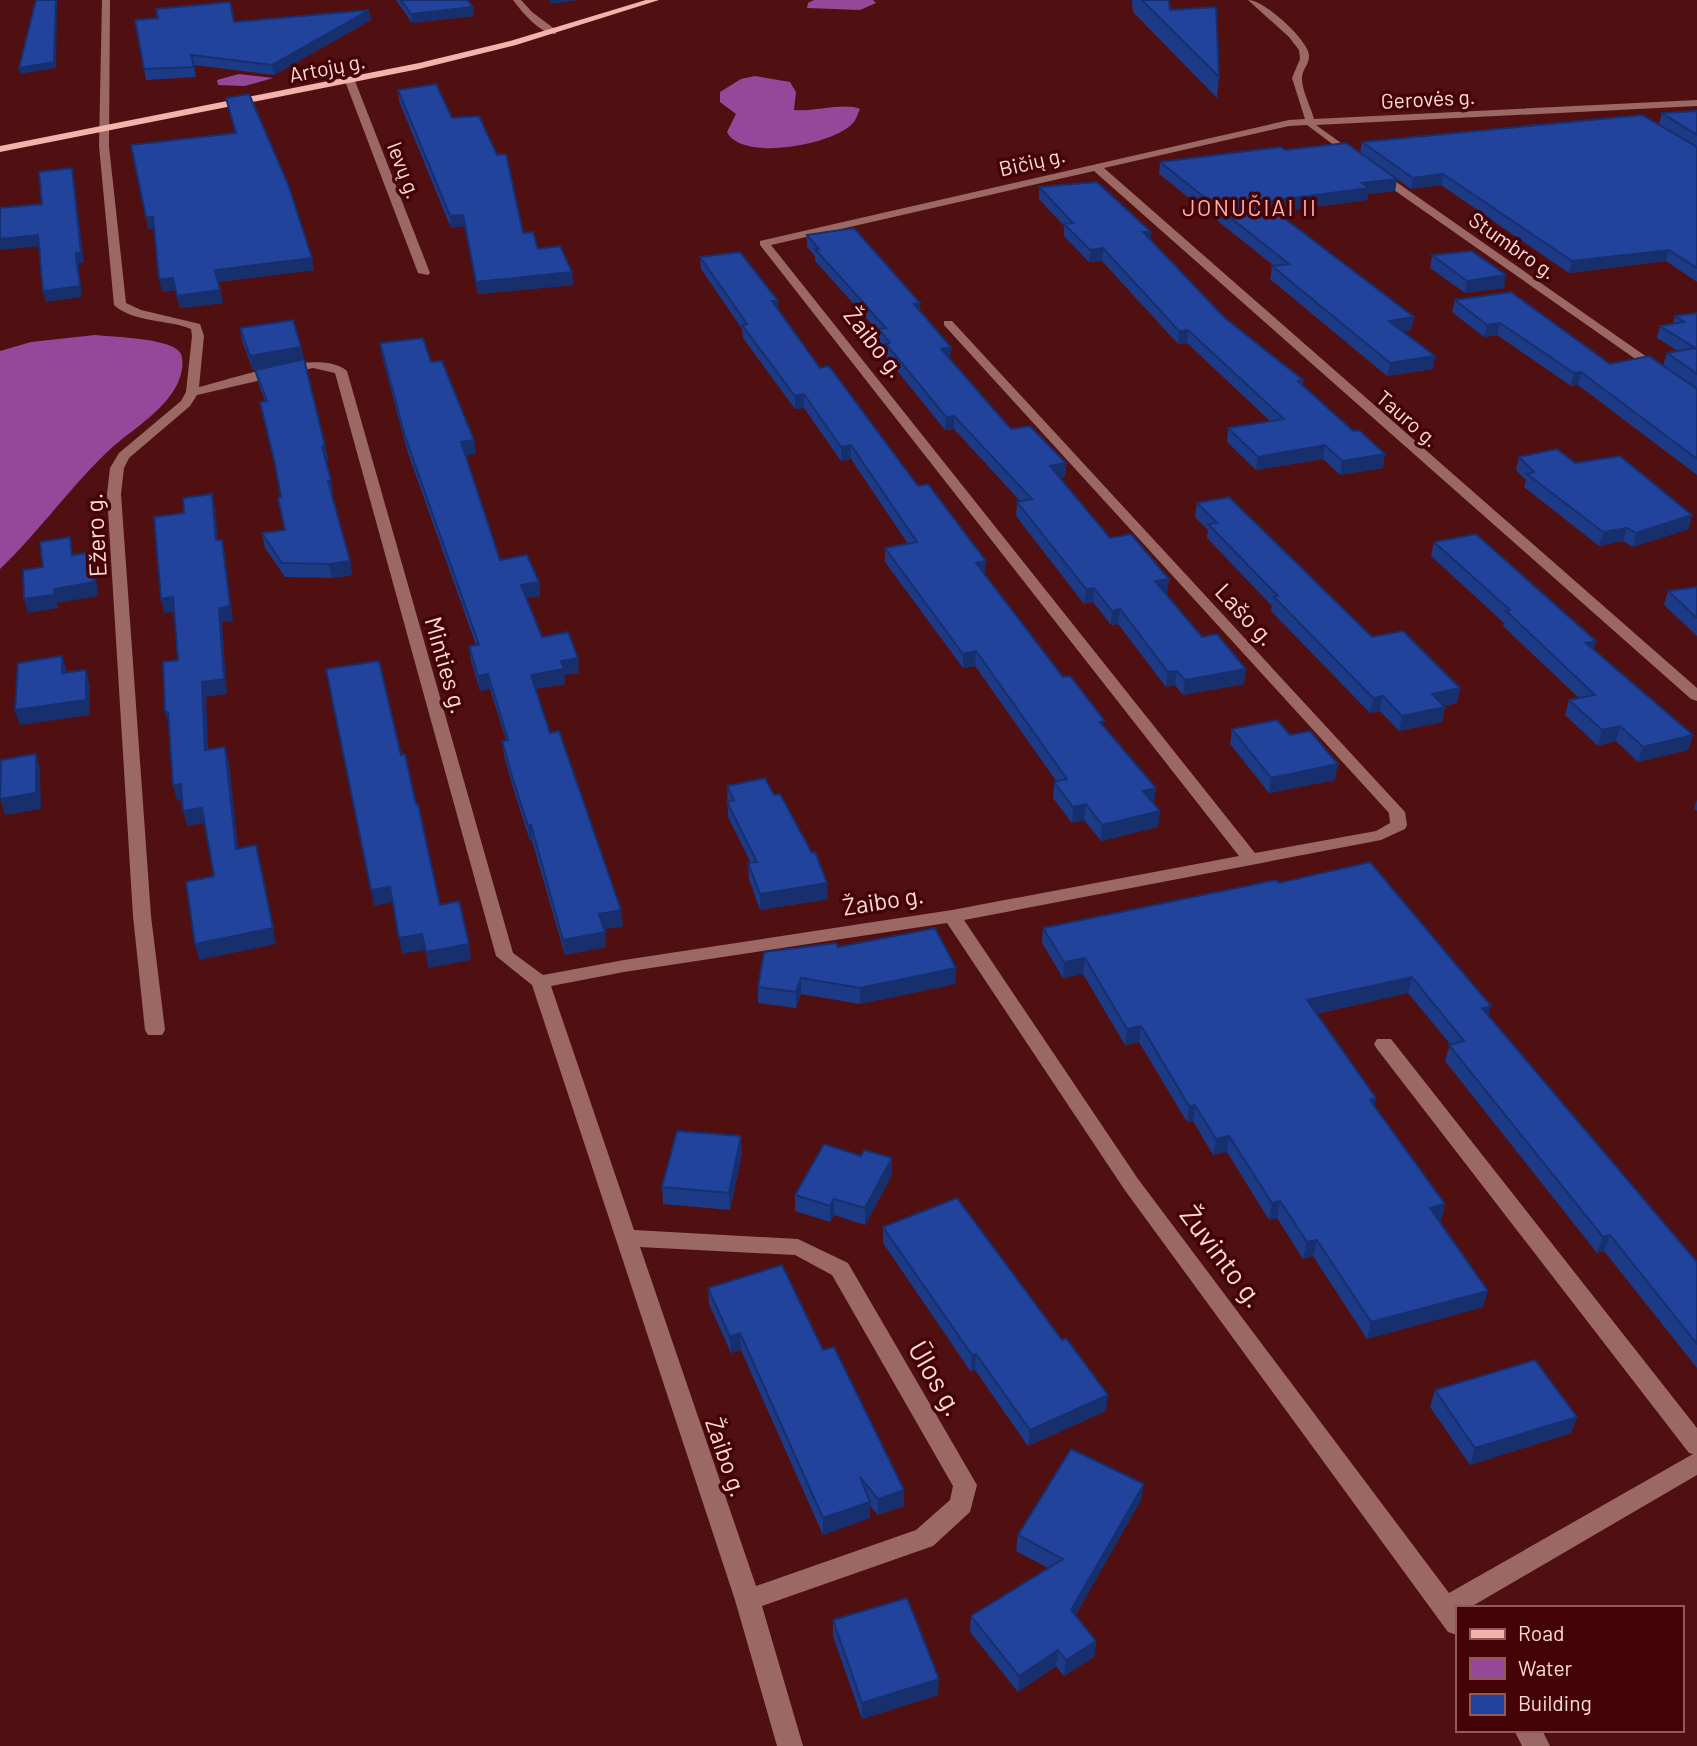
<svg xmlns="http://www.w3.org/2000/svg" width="1697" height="1746" font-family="Barlow,sans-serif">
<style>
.water{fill:#95479a}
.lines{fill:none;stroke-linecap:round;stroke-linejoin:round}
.minor{fill:#9c6863;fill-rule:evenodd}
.major{fill:#f3b2ac;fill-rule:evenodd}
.wall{fill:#1c3a86}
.shaded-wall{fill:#172f6d}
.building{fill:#21439c;stroke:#172f6d;stroke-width:2}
.labels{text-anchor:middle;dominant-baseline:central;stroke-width:7;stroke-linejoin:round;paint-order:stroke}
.far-street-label{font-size:21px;fill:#fcdbd7;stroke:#440407}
.far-quarter-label{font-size:23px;letter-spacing:2px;fill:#fdaea7;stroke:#440407}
.street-label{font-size:24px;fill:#fcdbd7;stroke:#440407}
.near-street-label{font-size:28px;fill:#fcdbd7;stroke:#440407}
</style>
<rect width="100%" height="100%" fill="#501011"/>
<g class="water">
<path d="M 814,0 L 873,0 L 876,3 L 860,10 L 807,8 L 808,3 Z"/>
<path d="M 239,74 L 273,78 L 245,86 L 218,85 L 217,80 Z"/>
<path d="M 755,76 L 790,82 L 796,92 L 794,110 C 813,112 845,102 860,109 C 858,113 856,120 853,123 C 834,145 741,162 727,132 L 736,114 L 720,102 L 720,92 L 741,79 Z"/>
<path d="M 95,335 C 111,337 175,338 181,354 C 185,365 180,381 174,390 C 157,417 126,433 104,455 C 67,491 37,534 0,569 L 0,351 L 31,342 Z"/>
</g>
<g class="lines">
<g class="minor">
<path d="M 102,0 L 110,0 L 109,146 L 126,303 L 141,310 L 200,324 L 204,336 L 199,387 C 232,379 321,347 347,371 L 513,953 L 543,975 L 624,960 L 952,910 L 1239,856 L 760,245 L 760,241 L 1289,120 L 1305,119 L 1292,78 L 1300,59 L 1299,50 L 1289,37 L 1248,0 C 1264,0 1302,35 1308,51 C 1312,62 1303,67 1302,77 C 1301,89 1311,107 1314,119 L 1697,100 L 1697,106 L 1316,125 L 1359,156 L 1359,160 L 1355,161 L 1307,125 L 1289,126 L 1104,168 L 1697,688 L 1697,701 L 1691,699 L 1094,171 L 771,245 L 1255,853 L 1376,831 L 1390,823 L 1389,813 L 944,325 L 944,321 L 952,321 L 1405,812 L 1407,825 L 1405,829 L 1381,840 L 964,920 L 1138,1179 L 1449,1593 L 1693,1454 L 1689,1453 L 1377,1049 L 1374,1044 L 1377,1039 L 1391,1039 L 1697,1428 L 1697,1475 L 1469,1608 L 1457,1608 L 1457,1635 L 1448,1632 L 1124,1189 L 947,923 L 624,972 L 551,986 L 634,1230 L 798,1239 L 848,1263 L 977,1485 L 970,1512 L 933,1546 L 762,1606 L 803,1746 L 777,1746 L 735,1600 L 532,985 L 496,956 L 335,373 L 313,368 L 197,395 L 190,406 L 129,458 L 124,468 L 121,494 L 151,916 L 165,1030 L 162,1035 L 148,1035 L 145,1030 L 133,916 L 107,494 L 110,468 L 119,453 L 181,401 L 186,392 L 192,336 L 191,329 C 167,319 134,323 114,305 L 99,146 ZM 640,1247 L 795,1255 L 832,1275 L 953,1486 L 950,1500 L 916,1530 L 756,1586 Z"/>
<path d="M 513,0 L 521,0 L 532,12 L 556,30 L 556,34 C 540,34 522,12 513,0 Z"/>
<path d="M 350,78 L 355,81 L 430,273 L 428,275 L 418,273 L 345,81 Z"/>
<path d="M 1374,172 L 1382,172 L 1697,392 L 1697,402 L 1374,176 Z"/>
<path d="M 1514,1730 L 1542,1730 L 1550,1746 L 1522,1746 Z"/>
</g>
<path class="major" d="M 646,0 L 659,0 L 516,45 L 419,69 L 0,152 L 0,146 L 419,63 L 510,41 Z"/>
</g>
<g class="wall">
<path d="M 396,0 L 467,0 L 473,7 L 474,16 L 412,23 Z"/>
<path d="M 1132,0 L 1169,0 L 1170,10 L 1219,77 L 1217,98 L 1133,12 Z"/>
<path d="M 369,10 L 371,20 L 274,75 L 194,65 L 196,77 L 146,80 L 135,20 L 234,22 Z"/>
<path d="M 398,90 L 452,118 L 523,233 L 538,249 L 572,272 L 573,285 L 478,294 L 464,226 L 451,228 L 399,101 Z"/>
<path d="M 226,98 L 314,270 L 218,282 L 223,303 L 180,308 L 175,290 L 162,292 L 154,229 L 148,229 L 146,217 L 235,133 Z"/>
<path d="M 1697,111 L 1697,147 L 1659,124 L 1662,113 Z"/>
<path d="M 1362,142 L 1697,147 L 1697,282 L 1666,261 L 1569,273 L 1441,185 L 1411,189 L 1360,153 Z"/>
<path d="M 1285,150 L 1397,179 L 1395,191 L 1368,194 L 1367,200 L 1276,212 L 1414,317 L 1411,330 L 1403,331 L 1435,356 L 1433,369 L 1387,376 L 1270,279 L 1272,266 L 1274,266 L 1159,174 L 1160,162 Z"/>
<path d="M 1039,187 L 1150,240 L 1225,318 L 1303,380 L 1302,385 L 1383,468 L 1340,475 L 1323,459 L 1256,470 L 1227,442 L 1228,428 L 1270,421 L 1187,343 L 1178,344 L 1102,261 L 1089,262 L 1064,236 L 1064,226 L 1039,199 Z"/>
<path d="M 807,235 L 920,303 L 920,312 L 950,359 L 1011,429 L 1066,463 L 1065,477 L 1060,478 L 1110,538 L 1169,579 L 1167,593 L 1166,593 L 1202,637 L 1244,684 L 1183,695 L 1175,685 L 1166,687 L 1118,624 L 1111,625 L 1093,602 L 1084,604 L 1016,516 L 1017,502 L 1020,501 L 954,429 L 945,430 L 886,357 L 886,350 L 879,341 L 879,332 L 815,261 L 815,256 L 807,247 Z"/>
<path d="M 1432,255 L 1504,288 L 1465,293 L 1430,268 Z"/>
<path d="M 700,257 L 778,301 L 778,310 L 820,368 L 918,486 L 1063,677 L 1156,788 L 1153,803 L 1160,811 L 1158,827 L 1101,841 L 1084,820 L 1072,823 L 1053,798 L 1054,782 L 1057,782 L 975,666 L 963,668 L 885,562 L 885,548 L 908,544 L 851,459 L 841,461 L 804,408 L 795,409 L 743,338 L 742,329 L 701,269 Z"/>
<path d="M 1455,300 L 1610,364 L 1697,389 L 1697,475 L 1578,385 L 1571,386 L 1497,335 L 1484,337 L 1452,312 Z"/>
<path d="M 1697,313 L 1697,389 L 1663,365 L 1667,353 L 1678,351 L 1657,338 L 1660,326 L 1673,324 L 1675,316 Z"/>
<path d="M 240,328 L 301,347 L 325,446 L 328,460 L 326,460 L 333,494 L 332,494 L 350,561 L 352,575 L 332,578 L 285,577 L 265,548 L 262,533 L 285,530 L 277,474 L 260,402 L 265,401 L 258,383 L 255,370 L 280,365 L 253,370 L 242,341 Z"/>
<path d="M 380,343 L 431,362 L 476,454 L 465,455 L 500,560 L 539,582 L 540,596 L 526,598 L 542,637 L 579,673 L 564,675 L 565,684 L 535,689 L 550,733 L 623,926 L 604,929 L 606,947 L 565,955 L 532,841 L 530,841 L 514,791 L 504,756 L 502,741 L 506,740 L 490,689 L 480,691 L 471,661 L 469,646 L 476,645 L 407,450 L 382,356 Z"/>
<path d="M 1519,457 L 1575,463 L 1689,529 L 1633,547 L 1623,541 L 1599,546 L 1524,487 L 1526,480 L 1516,470 Z"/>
<path d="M 1197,503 L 1372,637 L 1460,688 L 1457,703 L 1444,706 L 1445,707 L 1442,722 L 1399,731 L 1380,711 L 1370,713 L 1271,611 L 1272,606 L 1207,538 L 1208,530 L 1195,517 Z"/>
<path d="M 1434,542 L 1596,641 L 1594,650 L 1693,735 L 1688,750 L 1638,762 L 1616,741 L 1598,746 L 1565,715 L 1569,700 L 1579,698 L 1503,626 L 1504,623 L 1431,556 Z"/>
<path d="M 1697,587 L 1697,636 L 1664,605 L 1668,591 Z"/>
<path d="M 1232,729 L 1290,735 L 1335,780 L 1269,793 L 1230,744 Z"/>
<path d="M 727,786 L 828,899 L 760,910 L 749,879 L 748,863 L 751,863 L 728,817 Z"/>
<path d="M 1697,799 L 1697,811 L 1694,809 Z"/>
<path d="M 1279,883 L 1488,1015 L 1697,1262 L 1697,1368 L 1604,1251 L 1597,1253 L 1445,1061 L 1450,1044 L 1408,993 L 1316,1014 L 1376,1098 L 1374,1106 L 1445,1204 L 1441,1220 L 1439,1221 L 1483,1307 L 1367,1339 L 1313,1256 L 1303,1259 L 1277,1218 L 1269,1220 L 1227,1152 L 1213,1155 L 1193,1121 L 1187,1122 L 1139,1042 L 1125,1045 L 1083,974 L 1063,978 L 1042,943 L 1043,928 Z"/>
<path d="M 838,947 L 955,984 L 860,1004 L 801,994 L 796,1008 L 758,1003 L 758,987 Z"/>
<path d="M 742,1153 L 730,1210 L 663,1204 L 662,1187 Z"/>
<path d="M 861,1156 L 892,1158 L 892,1175 L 865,1225 L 834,1215 L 830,1222 L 795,1211 L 795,1195 Z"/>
<path d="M 883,1227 L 1062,1340 L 1106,1411 L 1028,1446 L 975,1370 L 971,1372 L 883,1243 Z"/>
<path d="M 708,1288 L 823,1350 L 904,1506 L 878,1515 L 870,1506 L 870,1518 L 823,1535 L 741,1350 L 731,1353 L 709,1304 Z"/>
<path d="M 1435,1390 L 1577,1417 L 1571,1433 L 1470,1465 L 1430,1407 Z"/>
<path d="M 1141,1500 L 1075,1616 L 1096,1641 L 1094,1657 L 1064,1676 L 1056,1666 L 1018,1692 L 970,1632 L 971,1616 L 1048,1568 L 1016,1551 L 1018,1535 Z"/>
<path d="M 833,1620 L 938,1695 L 862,1719 L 833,1636 Z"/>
</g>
<g class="shaded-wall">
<path d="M 56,0 L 57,0 L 56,68 L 20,74 L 19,68 Z"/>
<path d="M 550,0 L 580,0 L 550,4 Z"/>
<path d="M 473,7 L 474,16 L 412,23 L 411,14 Z"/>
<path d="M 369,10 L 371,20 L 274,75 L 272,65 Z"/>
<path d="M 72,168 L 74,178 L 84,263 L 79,263 L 79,267 L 82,297 L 46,302 L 43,291 L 76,256 Z"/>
<path d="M 1443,174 L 1441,185 L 1411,189 L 1413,178 Z"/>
<path d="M 1397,179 L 1395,191 L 1368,194 L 1367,200 L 1262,214 L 1263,202 L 1362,183 Z"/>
<path d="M 463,215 L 464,226 L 451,228 L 450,216 Z"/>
<path d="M 146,217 L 153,217 L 155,229 L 148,229 Z"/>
<path d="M 1143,232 L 1151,232 L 1150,244 Z"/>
<path d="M 38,235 L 41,246 L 0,250 L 0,239 Z"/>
<path d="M 1103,248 L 1102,261 L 1089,262 L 1090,250 Z"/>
<path d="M 1669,250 L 1666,261 L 1569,273 L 1572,261 Z"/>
<path d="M 312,258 L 314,270 L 217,282 L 215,270 Z"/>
<path d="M 572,272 L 573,285 L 478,294 L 476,282 Z"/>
<path d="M 1506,275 L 1504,288 L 1465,293 L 1467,281 Z"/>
<path d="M 173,278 L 175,290 L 162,292 L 159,279 Z"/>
<path d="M 220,290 L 223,303 L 180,308 L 177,296 Z"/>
<path d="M 772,301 L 778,301 L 779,313 Z"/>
<path d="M 920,303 L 920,315 L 914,304 Z"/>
<path d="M 1414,317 L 1411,330 L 1387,333 L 1389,321 Z"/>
<path d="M 1500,323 L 1497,335 L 1484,337 L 1487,325 Z"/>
<path d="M 1188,330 L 1187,343 L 1178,344 L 1179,331 Z"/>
<path d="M 301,347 L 303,360 L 253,370 L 250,356 Z"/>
<path d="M 951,347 L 950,360 L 941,349 Z"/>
<path d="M 1435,356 L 1433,369 L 1387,376 L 1390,363 Z"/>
<path d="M 1581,372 L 1578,385 L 1571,386 L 1574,373 Z"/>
<path d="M 804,394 L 804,408 L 795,409 L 795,396 Z"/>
<path d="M 954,416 L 954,429 L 945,430 L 946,417 Z"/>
<path d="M 474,440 L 476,454 L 462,456 L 461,442 Z"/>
<path d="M 851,445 L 851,459 L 841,461 L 841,447 Z"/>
<path d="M 1325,445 L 1323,459 L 1256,470 L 1258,457 Z"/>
<path d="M 325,446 L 328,460 L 325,461 L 322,447 Z"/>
<path d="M 1385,454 L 1383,468 L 1340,475 L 1342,461 Z"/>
<path d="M 1066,463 L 1065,477 L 1049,479 L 1050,466 Z"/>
<path d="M 331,480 L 333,494 L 330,494 L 328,481 Z"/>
<path d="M 212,494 L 215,508 L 219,555 L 216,540 Z"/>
<path d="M 1692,515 L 1689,529 L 1633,547 L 1636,533 Z"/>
<path d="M 1627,528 L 1623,541 L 1599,546 L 1603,532 Z"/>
<path d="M 222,540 L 225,554 L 233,621 L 222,622 L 227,694 L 206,697 L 209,765 L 205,750 L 202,682 L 219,608 Z"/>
<path d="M 92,552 L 95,565 L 98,596 L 57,603 L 58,608 L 28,613 L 24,599 L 54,589 Z"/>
<path d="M 350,561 L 352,575 L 332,578 L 329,564 Z"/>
<path d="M 986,561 L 985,576 L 976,563 Z"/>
<path d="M 1169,579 L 1167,593 L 1154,595 L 1155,581 Z"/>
<path d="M 539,582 L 540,596 L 522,599 L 521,585 Z"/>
<path d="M 1094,588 L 1093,602 L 1084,604 L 1086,589 Z"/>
<path d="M 173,597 L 176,612 L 164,613 L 161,599 Z"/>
<path d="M 1120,609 L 1118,624 L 1111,625 L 1112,611 Z"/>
<path d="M 1596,641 L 1592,656 L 1586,643 Z"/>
<path d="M 976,651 L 975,666 L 963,668 L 963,654 Z"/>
<path d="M 62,656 L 67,671 L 66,688 L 62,673 Z"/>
<path d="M 578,658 L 579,673 L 564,675 L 565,684 L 533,689 L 531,675 L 561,661 Z"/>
<path d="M 1246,669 L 1244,684 L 1183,695 L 1185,680 Z"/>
<path d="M 86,670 L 90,685 L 90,715 L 20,725 L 15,710 Z"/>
<path d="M 1177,671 L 1175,685 L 1166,687 L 1168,672 Z"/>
<path d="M 488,674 L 490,689 L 480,691 L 478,676 Z"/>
<path d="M 1460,688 L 1457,703 L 1429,709 L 1432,694 Z"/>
<path d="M 1383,696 L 1380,711 L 1370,713 L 1373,698 Z"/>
<path d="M 1445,707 L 1442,722 L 1399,731 L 1402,716 Z"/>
<path d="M 165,712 L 168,712 L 169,727 Z"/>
<path d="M 1620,726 L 1616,741 L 1598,746 L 1602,730 Z"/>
<path d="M 1693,735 L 1688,750 L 1638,762 L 1643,747 Z"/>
<path d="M 225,747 L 229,762 L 240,865 L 236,849 Z"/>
<path d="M 36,754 L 40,769 L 41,809 L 5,815 L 0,799 Z"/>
<path d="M 1338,764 L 1335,780 L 1269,793 L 1271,778 Z"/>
<path d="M 181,784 L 185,799 L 177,801 L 173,785 Z"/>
<path d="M 1156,788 L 1154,803 L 1141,806 L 1143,791 Z"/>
<path d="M 1086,804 L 1084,820 L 1072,823 L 1073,807 Z"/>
<path d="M 202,808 L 206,823 L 187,826 L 183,811 Z"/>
<path d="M 1160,811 L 1158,827 L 1101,841 L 1102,825 Z"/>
<path d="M 531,825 L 532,841 L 530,841 L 528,826 Z"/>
<path d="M 260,861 L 276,944 L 199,960 L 195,944 Z"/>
<path d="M 827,883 L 828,899 L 760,910 L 760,894 Z"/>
<path d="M 390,887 L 392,902 L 374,906 L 371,890 Z"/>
<path d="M 621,910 L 623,926 L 601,930 L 599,914 Z"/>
<path d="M 605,932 L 606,947 L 565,955 L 563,940 Z"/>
<path d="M 422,934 L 425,950 L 402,954 L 399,938 Z"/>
<path d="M 469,944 L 471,960 L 428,968 L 426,952 Z"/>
<path d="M 1085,958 L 1083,974 L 1063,978 L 1064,962 Z"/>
<path d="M 956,968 L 955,984 L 860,1004 L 860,988 Z"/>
<path d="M 1412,977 L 1408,993 L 1304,1016 L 1307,1000 Z"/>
<path d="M 801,978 L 801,994 L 796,1008 L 796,992 Z"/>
<path d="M 1491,1006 L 1486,1022 L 1482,1008 Z"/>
<path d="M 1141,1026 L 1139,1042 L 1125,1045 L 1127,1029 Z"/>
<path d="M 1376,1098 L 1373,1114 L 1370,1100 Z"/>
<path d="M 1195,1105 L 1193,1121 L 1187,1122 L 1189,1106 Z"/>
<path d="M 741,1136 L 742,1153 L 730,1210 L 729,1193 Z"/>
<path d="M 1229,1136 L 1227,1152 L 1213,1155 L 1216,1139 Z"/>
<path d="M 892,1158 L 892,1175 L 865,1225 L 865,1208 Z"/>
<path d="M 834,1199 L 834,1215 L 830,1222 L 830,1206 Z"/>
<path d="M 1280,1201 L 1277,1218 L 1269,1220 L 1272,1203 Z"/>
<path d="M 1445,1204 L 1441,1220 L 1426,1224 L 1430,1208 Z"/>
<path d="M 1610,1235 L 1604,1251 L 1597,1253 L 1603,1237 Z"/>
<path d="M 1317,1240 L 1313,1256 L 1303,1259 L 1307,1242 Z"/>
<path d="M 1488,1291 L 1483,1307 L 1367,1339 L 1371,1322 Z"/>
<path d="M 740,1333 L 741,1350 L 731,1353 L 730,1337 Z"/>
<path d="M 976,1354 L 975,1370 L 971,1372 L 972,1355 Z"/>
<path d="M 1108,1395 L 1106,1411 L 1028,1446 L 1030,1430 Z"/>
<path d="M 1577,1417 L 1571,1433 L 1470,1465 L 1475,1448 Z"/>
<path d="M 1144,1484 L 1141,1500 L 1069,1626 L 1071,1610 Z"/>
<path d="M 904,1490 L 904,1506 L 878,1515 L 878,1499 Z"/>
<path d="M 870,1502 L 870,1518 L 823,1535 L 823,1518 Z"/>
<path d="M 1096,1641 L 1094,1657 L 1064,1676 L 1066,1660 Z"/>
<path d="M 1058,1650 L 1056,1666 L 1018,1692 L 1019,1676 Z"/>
<path d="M 939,1679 L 938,1695 L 862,1719 L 862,1703 Z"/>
</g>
<g class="building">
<path d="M 36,0 L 56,0 L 54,62 L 19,68 Z"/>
<path d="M 401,0 L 467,0 L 473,7 L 411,14 Z"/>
<path d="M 1142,0 L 1169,0 L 1170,10 L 1216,7 L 1219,77 Z"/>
<path d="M 230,2 L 234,22 L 369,10 L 272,65 L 191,55 L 194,67 L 144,69 L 135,20 L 158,18 L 156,9 Z"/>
<path d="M 436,84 L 452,118 L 479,116 L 497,155 L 506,154 L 523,233 L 533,232 L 538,249 L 560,246 L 572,272 L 476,282 L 463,215 L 450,216 L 398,90 Z"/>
<path d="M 249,94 L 288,184 L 312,258 L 215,270 L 220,290 L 177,296 L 173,278 L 159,279 L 153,217 L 146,217 L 131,145 L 236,133 L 226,98 Z"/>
<path d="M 1697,111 L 1697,135 L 1662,113 Z"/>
<path d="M 1642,115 L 1697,147 L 1697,268 L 1669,250 L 1572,261 L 1443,174 L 1413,178 L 1362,142 Z"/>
<path d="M 1346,143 L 1397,179 L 1362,183 L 1369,188 L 1263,202 L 1414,317 L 1389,321 L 1435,356 L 1390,363 L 1272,266 L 1289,264 L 1160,162 L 1281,147 L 1285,150 Z"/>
<path d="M 72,168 L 81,252 L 76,253 L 76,256 L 80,286 L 43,291 L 38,235 L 0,239 L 0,208 L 42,204 L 39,172 Z"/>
<path d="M 1097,182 L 1151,232 L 1143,232 L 1225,318 L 1303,380 L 1298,381 L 1353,431 L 1359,430 L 1385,454 L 1342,461 L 1325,445 L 1258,457 L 1228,428 L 1284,419 L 1188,330 L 1179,331 L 1103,248 L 1090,250 L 1064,224 L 1073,223 L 1039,187 Z"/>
<path d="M 854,228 L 920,303 L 914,304 L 951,347 L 941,349 L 1011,429 L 1030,426 L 1066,463 L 1050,466 L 1110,538 L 1131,534 L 1169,579 L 1155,581 L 1202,637 L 1217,634 L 1246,669 L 1185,680 L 1177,671 L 1168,672 L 1120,609 L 1112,611 L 1094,588 L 1086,589 L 1017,502 L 1032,499 L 954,416 L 946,417 L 886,344 L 890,343 L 879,329 L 886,328 L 815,249 L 819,249 L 807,235 Z"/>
<path d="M 1472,251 L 1506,275 L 1467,281 L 1432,255 Z"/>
<path d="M 740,252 L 778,301 L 772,301 L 820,368 L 829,366 L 918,486 L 928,484 L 986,561 L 976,563 L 1063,677 L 1070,676 L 1105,721 L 1100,722 L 1156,788 L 1143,791 L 1160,811 L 1102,825 L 1086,804 L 1073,807 L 1054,782 L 1067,779 L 976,651 L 963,654 L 885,548 L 917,542 L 851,445 L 841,447 L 804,394 L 795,396 L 742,325 L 747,324 L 700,257 Z"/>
<path d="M 1511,292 L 1610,364 L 1649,356 L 1697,389 L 1697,459 L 1581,372 L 1574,373 L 1500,323 L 1487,325 L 1455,300 Z"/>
<path d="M 1697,313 L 1697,374 L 1667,353 L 1695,348 L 1660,326 L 1684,322 L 1675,316 Z"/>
<path d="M 293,320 L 301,347 L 250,356 L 240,328 Z"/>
<path d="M 423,338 L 431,362 L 442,361 L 474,440 L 461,442 L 500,560 L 527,555 L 539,582 L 521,585 L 542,637 L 568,632 L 578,658 L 561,661 L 564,669 L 531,675 L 550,733 L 559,731 L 621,910 L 599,914 L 605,932 L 563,940 L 531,825 L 528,826 L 512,776 L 502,741 L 508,740 L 488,674 L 478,676 L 469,646 L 479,645 L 405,436 L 380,343 Z"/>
<path d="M 304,359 L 325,446 L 322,447 L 331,480 L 328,481 L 350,561 L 329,564 L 282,563 L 262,533 L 285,530 L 278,498 L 281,497 L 275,464 L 260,402 L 267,401 L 255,370 Z"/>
<path d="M 1557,449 L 1575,463 L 1620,456 L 1692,515 L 1636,533 L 1627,528 L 1603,532 L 1527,474 L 1534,472 L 1519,457 Z"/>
<path d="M 212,494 L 216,540 L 222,540 L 230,606 L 219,608 L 224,679 L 202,682 L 205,750 L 225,747 L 236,849 L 256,845 L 273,928 L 195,944 L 186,882 L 214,876 L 202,808 L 183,811 L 181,784 L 173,785 L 168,712 L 165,712 L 163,662 L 178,660 L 173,597 L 161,599 L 154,517 L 184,513 L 183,498 Z"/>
<path d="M 1229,497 L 1372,637 L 1403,631 L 1460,688 L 1432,694 L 1445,707 L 1402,716 L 1383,696 L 1373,698 L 1274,597 L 1278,596 L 1208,524 L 1217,523 L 1197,503 Z"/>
<path d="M 1476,534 L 1596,641 L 1586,643 L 1693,735 L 1643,747 L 1620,726 L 1602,730 L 1569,700 L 1595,695 L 1506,611 L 1510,610 L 1434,542 Z"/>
<path d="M 70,537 L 72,555 L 92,552 L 94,582 L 54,589 L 54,595 L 24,599 L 23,570 L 43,567 L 40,542 Z"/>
<path d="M 1697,587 L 1697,618 L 1668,591 Z"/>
<path d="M 62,656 L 62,673 L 86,670 L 86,700 L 15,710 L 18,663 Z"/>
<path d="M 379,661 L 401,755 L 405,754 L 416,804 L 418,804 L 440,905 L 459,901 L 469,944 L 426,952 L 422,934 L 399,938 L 390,887 L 371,890 L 326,669 Z"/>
<path d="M 1277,720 L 1290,735 L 1310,731 L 1338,764 L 1271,778 L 1232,729 Z"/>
<path d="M 36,754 L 36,793 L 0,799 L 1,760 Z"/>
<path d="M 765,778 L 774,795 L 780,794 L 812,853 L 815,852 L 827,883 L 760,894 L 748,863 L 757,862 L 727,802 L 734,800 L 727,786 Z"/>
<path d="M 1370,862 L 1491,1006 L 1482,1008 L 1697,1262 L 1697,1344 L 1610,1235 L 1603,1237 L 1449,1045 L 1464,1041 L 1412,977 L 1307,1000 L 1376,1098 L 1370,1100 L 1445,1204 L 1430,1208 L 1488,1291 L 1371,1322 L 1317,1240 L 1307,1242 L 1280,1201 L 1272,1203 L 1229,1136 L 1216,1139 L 1195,1105 L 1189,1106 L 1141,1026 L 1127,1029 L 1085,958 L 1064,962 L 1043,928 L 1276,880 L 1279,883 Z"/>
<path d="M 935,928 L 956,968 L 860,988 L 801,978 L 796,992 L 758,987 L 764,952 L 836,943 L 838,947 Z"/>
<path d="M 677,1131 L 741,1136 L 729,1193 L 662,1187 Z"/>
<path d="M 824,1144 L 861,1156 L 864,1150 L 892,1158 L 865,1208 L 834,1199 L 830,1206 L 795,1195 Z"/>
<path d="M 957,1198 L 1062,1340 L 1066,1338 L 1108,1395 L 1030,1430 L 976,1354 L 972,1355 L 883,1227 Z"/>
<path d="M 782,1265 L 823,1350 L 834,1347 L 904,1490 L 878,1499 L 860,1477 L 870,1502 L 823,1518 L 740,1333 L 730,1337 L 708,1288 Z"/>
<path d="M 1535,1360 L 1577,1417 L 1475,1448 L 1435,1390 Z"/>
<path d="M 1071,1449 L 1144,1484 L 1071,1610 L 1096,1641 L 1066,1660 L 1058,1650 L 1019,1676 L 971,1616 L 1063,1559 L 1018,1535 Z"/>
<path d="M 907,1598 L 939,1679 L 862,1703 L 833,1620 Z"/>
</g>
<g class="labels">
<g class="far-street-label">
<text transform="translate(327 67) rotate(-11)">Artojų g.</text>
<text transform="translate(1428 98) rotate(-3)">Gerovės g.</text>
<text transform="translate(1032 161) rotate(-13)">Bičių g.</text>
<text transform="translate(405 170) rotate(69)">Ievų g.</text>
<text transform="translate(1513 245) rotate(35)">Stumbro g.</text>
<text transform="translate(1408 418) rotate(41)">Tauro g.</text>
</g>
<g class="far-quarter-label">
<text x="1250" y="207">JONUČIAI II</text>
</g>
<g class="street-label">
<text transform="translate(875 342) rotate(52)">Žaibo g.</text>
<text transform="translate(95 535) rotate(-93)">Ežero g.</text>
<text transform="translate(1246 614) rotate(47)">Lašo g.</text>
<text transform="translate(447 665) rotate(74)">Minties g.</text>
<text transform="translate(883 900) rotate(-9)">Žaibo g.</text>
<text transform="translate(727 1457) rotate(71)">Žaibo g.</text>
</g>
<g class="near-street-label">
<text transform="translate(1223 1256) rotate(53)">Žuvinto g.</text>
<text transform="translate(937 1378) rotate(60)">Ūlos g.</text>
</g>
</g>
<rect x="1456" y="1606" width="228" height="126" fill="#440407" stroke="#8e5a5a" stroke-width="2"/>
<rect x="1470" y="1629" width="35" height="10" fill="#f3b2ac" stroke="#8e5a5a" stroke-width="2"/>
<text x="1518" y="1641" font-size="21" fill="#fcdbd7">Road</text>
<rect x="1470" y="1658" width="35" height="21" fill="#95479a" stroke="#8e5a5a" stroke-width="2"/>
<text x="1518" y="1676" font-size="21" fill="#fcdbd7">Water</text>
<rect x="1470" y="1694" width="35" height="21" fill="#21439c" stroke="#8e5a5a" stroke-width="2"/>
<text x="1518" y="1711" font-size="21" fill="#fcdbd7">Building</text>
</svg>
